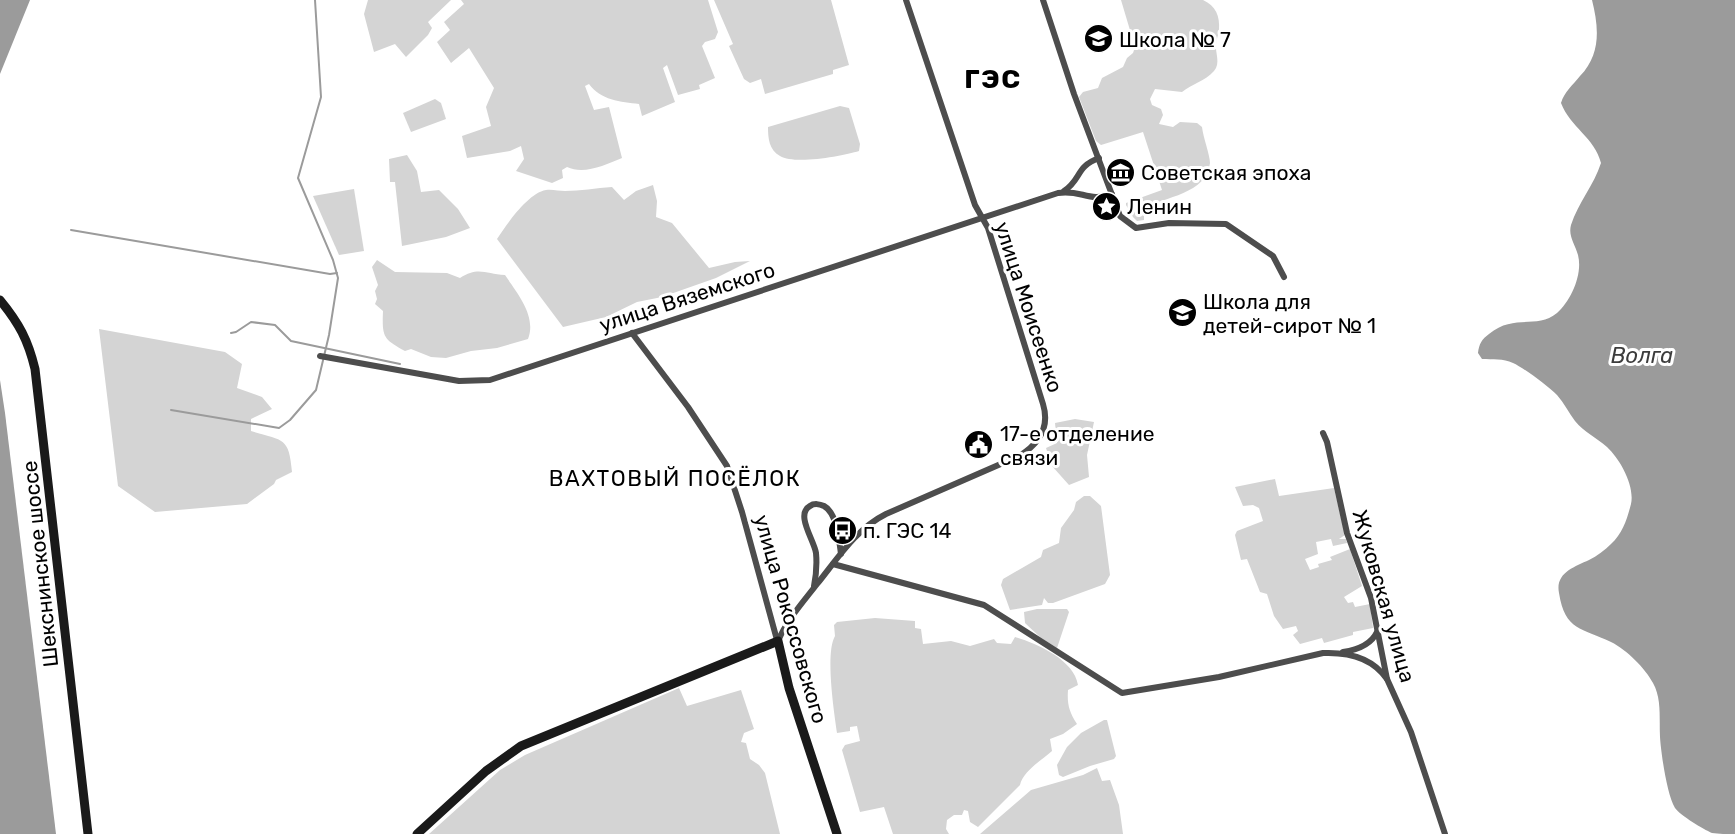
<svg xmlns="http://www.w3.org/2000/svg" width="1735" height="834" font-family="Rubik,sans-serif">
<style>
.green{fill:#d4d4d4}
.water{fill:#9b9b9b}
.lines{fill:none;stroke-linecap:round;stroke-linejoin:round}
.stream{stroke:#9b9b9b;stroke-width:2}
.street{stroke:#4d4d4d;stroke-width:6}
.secondary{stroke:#1a1a1a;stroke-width:9}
.labels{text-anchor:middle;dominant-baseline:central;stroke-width:6;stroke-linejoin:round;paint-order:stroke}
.poi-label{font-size:21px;fill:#000;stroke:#fff;text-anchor:start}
.street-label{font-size:21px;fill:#000;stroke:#fff}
.water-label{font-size:22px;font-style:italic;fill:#3c3c3c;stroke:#fff}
.neighbourhood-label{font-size:22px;letter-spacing:1.5px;fill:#000;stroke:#fff}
.district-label{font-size:27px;font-weight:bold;letter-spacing:1.5px;fill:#000;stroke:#fff}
</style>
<rect width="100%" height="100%" fill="#fff"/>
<g class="green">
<path d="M 368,0 L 451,0 L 428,22 L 432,28 L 428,35 L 406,57 L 395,44 L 374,52 L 364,14 Z"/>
<path d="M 461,0 L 708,0 L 718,32 L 715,39 L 705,42 L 702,46 L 715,78 L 699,85 L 700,89 L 678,95 L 667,65 L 663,68 L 675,102 L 642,116 L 639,104 C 621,102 600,100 589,84 L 585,86 L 594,110 L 609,107 L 622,158 C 605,165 584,175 567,167 L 562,170 L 563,178 L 552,183 L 516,171 L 524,159 L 521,146 L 510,151 L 467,158 L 462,136 L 491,126 L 486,107 L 494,88 L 469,48 L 451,63 L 437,42 L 450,30 L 444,22 L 464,4 Z"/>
<path d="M 714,0 L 831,0 L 849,65 L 833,70 L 833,74 L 765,94 L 761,79 L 750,83 L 744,79 L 729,46 L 733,44 Z"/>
<path d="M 1121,0 L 1203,0 C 1216,6 1220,16 1219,30 C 1219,35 1216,39 1216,44 C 1215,53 1221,63 1214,71 C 1205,81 1192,84 1182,92 L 1155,89 L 1150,99 L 1152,105 L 1161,109 L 1163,115 L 1159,124 L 1173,127 L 1180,122 L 1197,123 L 1202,127 C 1203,137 1210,155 1210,163 C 1207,194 1164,197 1144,208 L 1144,220 L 1137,221 L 1133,217 L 1126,205 L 1126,203 L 1162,190 L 1143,132 L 1101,145 L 1096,141 L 1079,97 L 1083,92 L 1098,88 L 1102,78 L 1123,67 L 1127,58 L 1133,53 L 1135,47 Z"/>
<path d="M 435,99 L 441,103 L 446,119 L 411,132 L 403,113 Z"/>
<path d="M 840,106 L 849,108 L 860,144 L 859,151 C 843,156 795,165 780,156 C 769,150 768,138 768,127 Z"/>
<path d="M 407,155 L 417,171 L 421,192 L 439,190 L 458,209 L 470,228 L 446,237 L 402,246 L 395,182 L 390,182 L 389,159 Z"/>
<path d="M 653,185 L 657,201 L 656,217 L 672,223 L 709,268 L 735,262 L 750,261 L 716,278 L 662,297 L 637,302 L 606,317 L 563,327 L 497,239 C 507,224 528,193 546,190 C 552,189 559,191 565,191 C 580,191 596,188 612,187 L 624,200 L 636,191 Z"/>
<path d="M 354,189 L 364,251 L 339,255 L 313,196 Z"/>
<path d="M 377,260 L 395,272 L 447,273 L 460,278 C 478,266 486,274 505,275 C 517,293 537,316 528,339 L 497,348 L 471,351 L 446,358 L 431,357 L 411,349 L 405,351 C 383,339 382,337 383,311 L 375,304 L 377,299 L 375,291 L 378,285 L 372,267 Z"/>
<path d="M 99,329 L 225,352 L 242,364 L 237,388 L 262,397 L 272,409 L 251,419 L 251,431 C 283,441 289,436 292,472 L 276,480 L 274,484 L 247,504 L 155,512 L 118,486 Z"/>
<path d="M 1075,419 L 1094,422 L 1087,455 L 1089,477 L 1069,485 L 1052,466 L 1046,448 L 1057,443 L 1055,423 Z"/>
<path d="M 1275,479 L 1279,496 L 1334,488 L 1345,535 L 1339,539 L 1346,539 L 1347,543 L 1333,546 L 1331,539 L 1316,542 L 1318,554 L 1305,559 L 1310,570 L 1319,567 L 1318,564 L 1332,560 L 1330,557 L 1350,549 L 1362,586 L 1344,597 L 1348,603 L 1353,602 L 1355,607 L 1370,604 L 1373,628 L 1353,632 L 1353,635 L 1324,643 L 1322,638 L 1300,644 L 1293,635 L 1298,631 L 1296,626 L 1283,629 L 1274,616 L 1267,594 L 1260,592 L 1247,559 L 1241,560 L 1235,535 L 1237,531 L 1263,521 L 1259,508 L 1253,505 L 1243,506 L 1235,487 Z"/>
<path d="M 1084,496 L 1090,496 L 1101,506 L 1110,575 L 1105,584 L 1053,603 L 1048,603 L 1044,598 L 1042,605 L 1010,610 L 1001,585 L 1003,579 L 1041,557 L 1043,550 L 1059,543 L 1061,528 L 1074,510 L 1076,502 Z"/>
<path d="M 1037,609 L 1067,609 L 1069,612 L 1057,648 L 1041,638 L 1025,623 L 1024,612 Z"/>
<path d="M 875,618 L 915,621 L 915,628 L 921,629 L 923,644 L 951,641 L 970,646 L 994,639 L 997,643 L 1011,644 L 1015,637 C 1038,644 1074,660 1078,685 L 1068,690 C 1067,704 1069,712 1077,724 L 1063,734 L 1050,739 L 1052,751 C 1042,760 1023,771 1020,785 L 978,827 L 970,822 L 968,811 L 964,810 L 962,815 L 954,815 L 947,820 L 946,829 L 949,834 L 893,834 L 884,807 L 860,812 L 842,750 L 845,745 L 860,741 L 857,726 L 850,727 L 850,731 L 837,733 C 834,712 825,653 835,636 L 834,625 L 837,622 Z"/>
<path d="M 679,688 L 687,706 L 741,690 L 754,729 L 744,733 L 741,742 L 746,743 L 750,759 L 759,765 L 765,773 L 780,834 L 429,834 L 500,770 L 525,755 Z"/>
<path d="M 1104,720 L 1107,720 L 1116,756 L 1114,759 L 1090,766 L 1063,777 L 1059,775 L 1057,765 L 1067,747 L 1081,733 Z"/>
<path d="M 1097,768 L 1102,781 L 1110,780 L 1119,805 L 1123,834 L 980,834 L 1031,790 L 1083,775 Z"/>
</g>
<g class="water">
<path d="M 0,0 L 30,0 L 0,74 Z"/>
<path d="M 1592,0 L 1735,0 L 1735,834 C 1728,834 1718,834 1712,833 C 1703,829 1681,816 1675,808 C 1667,795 1661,753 1660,737 C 1659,719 1662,699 1653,683 C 1645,668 1627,650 1611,642 C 1582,628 1565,631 1559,593 C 1555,573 1574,567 1589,560 C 1597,556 1605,550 1611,544 C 1623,533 1627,519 1631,504 C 1635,486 1620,459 1607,447 C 1597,438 1584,432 1575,421 C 1569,413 1564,403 1557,395 C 1548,386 1524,368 1513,363 C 1503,358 1493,360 1482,359 L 1478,353 C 1479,344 1482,339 1489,334 C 1514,313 1537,330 1557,313 C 1571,301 1583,274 1578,255 C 1575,244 1568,236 1571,225 C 1578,203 1594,185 1601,163 C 1595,138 1570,127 1561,103 C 1564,92 1573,85 1580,76 C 1601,54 1599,28 1592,0 Z"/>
<path d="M 0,380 L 5,413 L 56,834 L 0,834 Z"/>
</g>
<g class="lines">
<g class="stream">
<path d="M 71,230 L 330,274 L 337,273"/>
<path d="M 231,333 L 236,332 L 251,322 L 275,325 L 291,341 L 400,364"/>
<path d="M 171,410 L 279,428 L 290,420 L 316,390 L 329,335 L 338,278 L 333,260 L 298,178 L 321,97 L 315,0"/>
</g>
<g class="street">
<path d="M 1043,0 L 1074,94 L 1120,216 L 1136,228 L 1169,223 L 1226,224 L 1273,256 L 1284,277"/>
<path d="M 1064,191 C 1082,179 1075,167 1099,158"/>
<path d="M 632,333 L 688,407 L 727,466 L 742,512 L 777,640"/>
<path d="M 320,356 L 459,381 L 490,380 L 1058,193 C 1081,189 1089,203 1112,194"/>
<path d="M 1323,433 L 1327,442 L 1347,533 L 1371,598 L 1387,679 L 1411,732 L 1445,834"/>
<path d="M 833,564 L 984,605 L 1122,693 L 1219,677 L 1323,653 C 1347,652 1372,657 1387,679"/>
<path d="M 814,586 C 816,576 817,564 816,553 C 814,540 795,514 810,506 C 814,503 820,504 824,506 C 837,513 839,540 841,554"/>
<path d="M 778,641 C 787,620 803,602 817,584 C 838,558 856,529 886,514 L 1019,456 C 1039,444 1050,427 1043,404 L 988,228 L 975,205 L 906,0"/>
<path d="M 1343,652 C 1356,650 1371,645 1377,632"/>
</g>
<g class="secondary">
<path d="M 0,300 C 19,323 28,340 35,369 L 88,834"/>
<path d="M 417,834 L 486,771 L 521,746 L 778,641 L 789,688 L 837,834"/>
</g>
</g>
<defs>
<symbol id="school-disc" viewBox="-11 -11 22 22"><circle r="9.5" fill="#000" stroke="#fff"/><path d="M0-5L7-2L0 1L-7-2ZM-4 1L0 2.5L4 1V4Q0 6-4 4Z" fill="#fff"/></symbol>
<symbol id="museum-disc" viewBox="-11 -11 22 22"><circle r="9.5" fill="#000" stroke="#fff"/><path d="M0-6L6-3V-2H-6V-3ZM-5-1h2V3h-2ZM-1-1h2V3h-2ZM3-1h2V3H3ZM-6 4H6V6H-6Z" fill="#fff"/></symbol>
<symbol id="sight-disc" viewBox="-11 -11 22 22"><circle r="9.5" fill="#000" stroke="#fff"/><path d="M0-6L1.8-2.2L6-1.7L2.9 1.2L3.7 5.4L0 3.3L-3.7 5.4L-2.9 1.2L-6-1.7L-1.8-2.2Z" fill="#fff"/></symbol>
<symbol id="civic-disc" viewBox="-11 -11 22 22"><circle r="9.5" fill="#000" stroke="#fff"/><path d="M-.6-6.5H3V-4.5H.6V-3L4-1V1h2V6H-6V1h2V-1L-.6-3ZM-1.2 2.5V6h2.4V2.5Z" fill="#fff"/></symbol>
<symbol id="bus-disc" viewBox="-11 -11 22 22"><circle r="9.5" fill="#000" stroke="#fff"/><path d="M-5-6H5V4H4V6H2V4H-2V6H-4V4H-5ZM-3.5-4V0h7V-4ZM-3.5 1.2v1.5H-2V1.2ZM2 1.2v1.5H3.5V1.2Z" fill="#fff"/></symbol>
</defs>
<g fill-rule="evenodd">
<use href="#school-disc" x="1082" y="22" width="33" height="33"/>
<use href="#museum-disc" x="1104" y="156" width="33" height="33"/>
<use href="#sight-disc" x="1090" y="190" width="33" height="33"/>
<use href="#school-disc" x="1166" y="296" width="33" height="33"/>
<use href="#civic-disc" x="962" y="428" width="33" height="33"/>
<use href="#bus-disc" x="826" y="514" width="33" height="33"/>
</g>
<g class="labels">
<g class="poi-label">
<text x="1119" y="39">Школа № 7</text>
<text x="1141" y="172">Советская эпоха</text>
<text x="1127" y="206">Ленин</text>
<text x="1203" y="301">Школа для<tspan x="1203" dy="24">детей-сирот № 1</tspan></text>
<text x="1000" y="433">17-е отделение<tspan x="1000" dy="24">связи</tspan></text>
<text x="863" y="530">п. ГЭС 14</text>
</g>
<g class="street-label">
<text transform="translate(687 297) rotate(-18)">улица Вяземского</text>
<text transform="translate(1029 307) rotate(72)">улица Моисеенко</text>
<text transform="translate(40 564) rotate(-96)">Шекснинское шоссе</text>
<text transform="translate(1384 596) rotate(74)">Жуковская улица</text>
<text transform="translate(791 619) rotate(74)">улица Рокоссовского</text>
</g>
<g class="water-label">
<text x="1642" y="355">Волга</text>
</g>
<g class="neighbourhood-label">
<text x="675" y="478">ВАХТОВЫЙ ПОСЁЛОК</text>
</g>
<g class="district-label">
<text x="993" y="79">ГЭС</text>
</g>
</g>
</svg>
